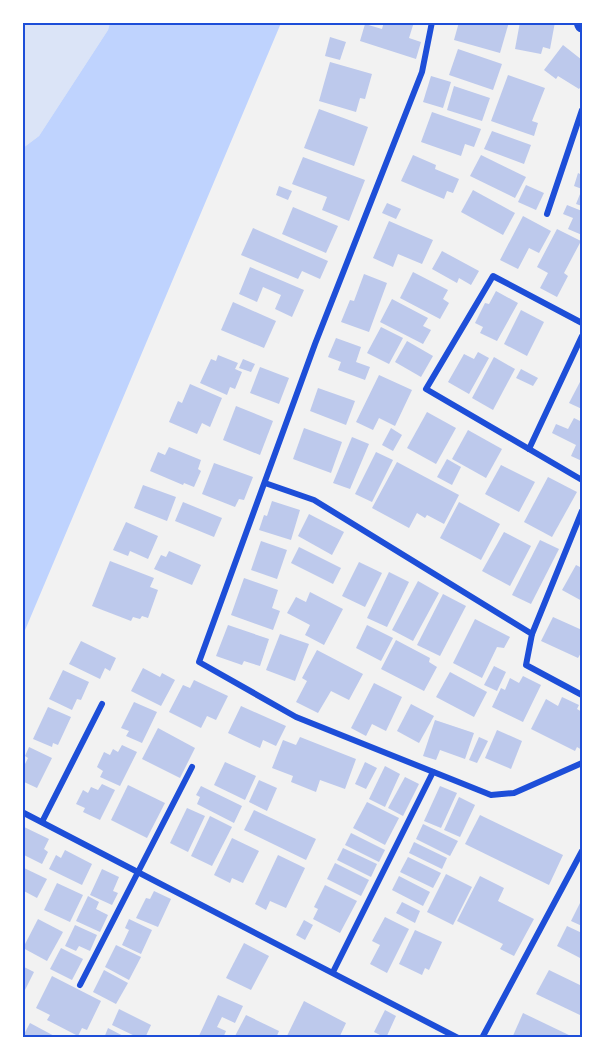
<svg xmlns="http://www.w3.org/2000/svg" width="605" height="1060" font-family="'Alegreya Sans',sans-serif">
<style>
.green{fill:#dbe4f7}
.water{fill:#bfd3fe}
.building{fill:#bdc9ec}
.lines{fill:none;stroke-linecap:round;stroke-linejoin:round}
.minor{stroke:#1d4ed8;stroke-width:6}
.primary{stroke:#1d4ed8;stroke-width:15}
.neatline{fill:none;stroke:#1d4ed8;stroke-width:2}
</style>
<rect width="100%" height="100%" fill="#f2f2f2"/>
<path class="green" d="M 23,23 L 110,23 L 108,30 L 39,136 L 23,148 Z"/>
<path class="water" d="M 110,23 L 281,23 L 23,635 L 23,148 L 39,136 L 108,30 Z"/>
<g class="building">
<path d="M 384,22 L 414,22 L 409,38 L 421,42 L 416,59 L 360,41 L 365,24 L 382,29 Z"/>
<path d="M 459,22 L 509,22 L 500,53 L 454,40 Z"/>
<path d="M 520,22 L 555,22 L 550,49 L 543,47 L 541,54 L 515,49 Z"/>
<path d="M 330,37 L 346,42 L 340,60 L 325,56 Z"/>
<path d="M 563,45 L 582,60 L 582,85 L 579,89 L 558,76 L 556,79 L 544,70 Z"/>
<path d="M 458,49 L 502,64 L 493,90 L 449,75 Z"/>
<path d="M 330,62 L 372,74 L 365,99 L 360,98 L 356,112 L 319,101 Z"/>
<path d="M 508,75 L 545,88 L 532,121 L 538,123 L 534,136 L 491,121 Z"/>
<path d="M 431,76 L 451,82 L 443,108 L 423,102 Z"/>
<path d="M 454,86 L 490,98 L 482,121 L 447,110 Z"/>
<path d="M 319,109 L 368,127 L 354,166 L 304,148 Z"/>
<path d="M 432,112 L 481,129 L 474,147 L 465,144 L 461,156 L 421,142 Z"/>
<path d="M 492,131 L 531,145 L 524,164 L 484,149 Z"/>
<path d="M 413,155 L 436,165 L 435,169 L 459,179 L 453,193 L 447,191 L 444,199 L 401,181 Z"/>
<path d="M 481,155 L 526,177 L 515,198 L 470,176 Z"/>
<path d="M 303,157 L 365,180 L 349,221 L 322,210 L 327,197 L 292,184 Z"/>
<path d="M 578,173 L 582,175 L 582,206 L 576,204 L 582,189 L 574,186 Z"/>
<path d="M 526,185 L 544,193 L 536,210 L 518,202 Z"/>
<path d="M 279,186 L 292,191 L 288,200 L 276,195 Z"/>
<path d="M 473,190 L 515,213 L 503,235 L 461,212 Z"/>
<path d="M 387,203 L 401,209 L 396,219 L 382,213 Z"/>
<path d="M 567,205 L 582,211 L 582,235 L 568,229 L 573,218 L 563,214 Z"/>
<path d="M 293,207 L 338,226 L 326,253 L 282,234 Z"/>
<path d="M 523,216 L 551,231 L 539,253 L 529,248 L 518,269 L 500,260 Z"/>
<path d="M 389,221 L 433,240 L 422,264 L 398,254 L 393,267 L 373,258 Z"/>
<path d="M 253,228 L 328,261 L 320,279 L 302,271 L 298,279 L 241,255 Z"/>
<path d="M 557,229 L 581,241 L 564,273 L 568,276 L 557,297 L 540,288 L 548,273 L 537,267 Z"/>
<path d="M 442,251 L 479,271 L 471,285 L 459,278 L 457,283 L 432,269 Z"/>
<path d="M 250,267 L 304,290 L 292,317 L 275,309 L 281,295 L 263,287 L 257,302 L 239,294 Z"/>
<path d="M 413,272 L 448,290 L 443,299 L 449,303 L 440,319 L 400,298 Z"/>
<path d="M 364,274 L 387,283 L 369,332 L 341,322 L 350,300 L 354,301 Z"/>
<path d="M 496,291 L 518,303 L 497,341 L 480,333 L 483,327 L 475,323 L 485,303 L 489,304 Z"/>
<path d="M 392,299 L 428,318 L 423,326 L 431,330 L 423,344 L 380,322 Z"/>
<path d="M 233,302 L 276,321 L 264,348 L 221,330 Z"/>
<path d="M 521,310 L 544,322 L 527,356 L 504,344 Z"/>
<path d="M 381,327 L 403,338 L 389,364 L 367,353 Z"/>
<path d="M 336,338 L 361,347 L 356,362 L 370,367 L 365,380 L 338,370 L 341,362 L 328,357 Z"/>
<path d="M 407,341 L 433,356 L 421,377 L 395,362 Z"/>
<path d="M 478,352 L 489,358 L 469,394 L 448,382 L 464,354 L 474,359 Z"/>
<path d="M 218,355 L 238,363 L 235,369 L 242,372 L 235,389 L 230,387 L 227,395 L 200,383 L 211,359 L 216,361 Z"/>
<path d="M 494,357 L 515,369 L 493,410 L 472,398 Z"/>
<path d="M 243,359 L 255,364 L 251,372 L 239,368 Z"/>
<path d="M 260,367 L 289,378 L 279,404 L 250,393 Z"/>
<path d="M 521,369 L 538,378 L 533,386 L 516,378 Z"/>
<path d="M 379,375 L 412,390 L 395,426 L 379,418 L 373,430 L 356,422 Z"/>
<path d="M 581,380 L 582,381 L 582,409 L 569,403 Z"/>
<path d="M 190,384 L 222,398 L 210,427 L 202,423 L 197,434 L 169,422 L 178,401 L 182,403 Z"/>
<path d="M 318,388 L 355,401 L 346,425 L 310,411 Z"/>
<path d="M 236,406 L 273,421 L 260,455 L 223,440 Z"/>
<path d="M 427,412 L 456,428 L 436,464 L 407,448 Z"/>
<path d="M 574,418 L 582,422 L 582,461 L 571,456 L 576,445 L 552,433 L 556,424 L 568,429 Z"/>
<path d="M 304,428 L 342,442 L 331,473 L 293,459 Z"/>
<path d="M 391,428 L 402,435 L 393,451 L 382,445 Z"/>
<path d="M 468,430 L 502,449 L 486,478 L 452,459 Z"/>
<path d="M 352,437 L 369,444 L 350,489 L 333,483 Z"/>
<path d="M 169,447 L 201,460 L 198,469 L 201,471 L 194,487 L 184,483 L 183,485 L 150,471 L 158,452 L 165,455 Z"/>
<path d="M 376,452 L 393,460 L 372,502 L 355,494 Z"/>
<path d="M 447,459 L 461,467 L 452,485 L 437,477 Z"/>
<path d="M 397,462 L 459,495 L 444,524 L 427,515 L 425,518 L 417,513 L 409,528 L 372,508 Z"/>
<path d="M 214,463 L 253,477 L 244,500 L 239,499 L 235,507 L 202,494 Z"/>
<path d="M 501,465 L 535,482 L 519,512 L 485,494 Z"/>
<path d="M 548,477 L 577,492 L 552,537 L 524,522 Z"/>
<path d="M 143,485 L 176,497 L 167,521 L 134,508 Z"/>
<path d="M 272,501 L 300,510 L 291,540 L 259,530 L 264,515 L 267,516 Z"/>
<path d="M 183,502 L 222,518 L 214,537 L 175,521 Z"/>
<path d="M 459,502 L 500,524 L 481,560 L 440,538 Z"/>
<path d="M 309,514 L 344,532 L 332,555 L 298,536 Z"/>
<path d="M 126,522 L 158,536 L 148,559 L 130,551 L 128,556 L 113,550 Z"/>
<path d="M 504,532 L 531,546 L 510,586 L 482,571 Z"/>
<path d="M 540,540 L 559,549 L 531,604 L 512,595 Z"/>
<path d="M 261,541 L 287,550 L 277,579 L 251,570 Z"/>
<path d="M 299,547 L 341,568 L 333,584 L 291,563 Z"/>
<path d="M 169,551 L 201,565 L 192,585 L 154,569 L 161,555 L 166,557 Z"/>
<path d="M 110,561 L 154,578 L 150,587 L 158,590 L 148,618 L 142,616 L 140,619 L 133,617 L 131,621 L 92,606 Z"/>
<path d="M 359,562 L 382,573 L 365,607 L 342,596 Z"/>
<path d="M 576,565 L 582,568 L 582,601 L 562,590 Z"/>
<path d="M 389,572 L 409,582 L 387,627 L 367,618 Z"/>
<path d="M 244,578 L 278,590 L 272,608 L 280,611 L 273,630 L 231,615 Z"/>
<path d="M 418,581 L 439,593 L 413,641 L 392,630 Z"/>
<path d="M 310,592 L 343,609 L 324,645 L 305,635 L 310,625 L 287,613 L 296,597 L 306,602 Z"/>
<path d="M 443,594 L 466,606 L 440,656 L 417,645 Z"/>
<path d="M 553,617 L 582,630 L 582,653 L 581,653 L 578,658 L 541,641 Z"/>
<path d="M 475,619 L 510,637 L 504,648 L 497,647 L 482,678 L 453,663 Z"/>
<path d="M 228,625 L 269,639 L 260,666 L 244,661 L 242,665 L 216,656 Z"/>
<path d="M 367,625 L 393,638 L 381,661 L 356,648 Z"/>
<path d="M 280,634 L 309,644 L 295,681 L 266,670 Z"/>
<path d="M 396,640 L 430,658 L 429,662 L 437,667 L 424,691 L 381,669 Z"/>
<path d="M 81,641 L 116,658 L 110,671 L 105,668 L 100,679 L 69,664 Z"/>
<path d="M 317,650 L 363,674 L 349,700 L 331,691 L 318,713 L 296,702 L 307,681 L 302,678 Z"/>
<path d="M 494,666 L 506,672 L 497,691 L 484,685 Z"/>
<path d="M 143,668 L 160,677 L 162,673 L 175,680 L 161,706 L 131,691 Z"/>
<path d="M 63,670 L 89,682 L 81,700 L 77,699 L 72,710 L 49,699 Z"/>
<path d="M 450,672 L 487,692 L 474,717 L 436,697 Z"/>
<path d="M 523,676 L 541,685 L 523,722 L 492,707 L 501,688 L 505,690 L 510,678 L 519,683 Z"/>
<path d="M 194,680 L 228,696 L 216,720 L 207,716 L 201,728 L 169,712 L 183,685 L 190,688 Z"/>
<path d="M 374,683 L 402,697 L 386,731 L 372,724 L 366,736 L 351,728 Z"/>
<path d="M 562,697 L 579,705 L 577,709 L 582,712 L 582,750 L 577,747 L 575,751 L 531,729 L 546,699 L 558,706 Z"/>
<path d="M 134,702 L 157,712 L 142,743 L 126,736 L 129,731 L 121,728 Z"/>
<path d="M 411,704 L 434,716 L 419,743 L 397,731 Z"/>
<path d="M 241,706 L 286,726 L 276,746 L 263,740 L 260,748 L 228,733 Z"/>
<path d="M 48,707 L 71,717 L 58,745 L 53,743 L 52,747 L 33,739 Z"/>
<path d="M 435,720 L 474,733 L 465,759 L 440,750 L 436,760 L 423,756 Z"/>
<path d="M 158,728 L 195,748 L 180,778 L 142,759 Z"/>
<path d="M 497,730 L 522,741 L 511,769 L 485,758 Z"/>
<path d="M 300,737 L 356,759 L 345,789 L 320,780 L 316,792 L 291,782 L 293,776 L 272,768 L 283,740 L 296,745 Z"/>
<path d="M 479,737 L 488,741 L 477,763 L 469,760 Z"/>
<path d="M 122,745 L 137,752 L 120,786 L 100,777 L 103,771 L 97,767 L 104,752 L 110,755 L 113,749 L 118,752 Z"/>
<path d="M 29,747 L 52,758 L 37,788 L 22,781 L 22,770 L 28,758 L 25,756 Z"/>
<path d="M 225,762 L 256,776 L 245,800 L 214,785 Z"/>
<path d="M 365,762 L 377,768 L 366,789 L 355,784 Z"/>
<path d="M 385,766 L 400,774 L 385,807 L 369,799 Z"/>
<path d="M 405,777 L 419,784 L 403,816 L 388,808 Z"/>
<path d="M 259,780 L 277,788 L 267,811 L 249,802 Z"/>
<path d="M 102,784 L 115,790 L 100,820 L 83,812 L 85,808 L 76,804 L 83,790 L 88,793 L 91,787 L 98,790 Z"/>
<path d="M 128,785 L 165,803 L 147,838 L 111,820 Z"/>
<path d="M 201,786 L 242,806 L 234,823 L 197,804 L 200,797 L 196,795 Z"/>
<path d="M 440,786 L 457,793 L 441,828 L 424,821 Z"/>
<path d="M 459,797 L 475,805 L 460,837 L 444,830 Z"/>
<path d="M 367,802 L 399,818 L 385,845 L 353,828 Z"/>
<path d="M 187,808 L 205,816 L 188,852 L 170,843 Z"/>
<path d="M 254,810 L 316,839 L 306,860 L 244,830 Z"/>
<path d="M 480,815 L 563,855 L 549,885 L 465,844 Z"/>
<path d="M 210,816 L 232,827 L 212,866 L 191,856 Z"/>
<path d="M 423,824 L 458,841 L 450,856 L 416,839 Z"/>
<path d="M 22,826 L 49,839 L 44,849 L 48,852 L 42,864 L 22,854 Z"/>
<path d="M 351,833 L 385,850 L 379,862 L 345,845 Z"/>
<path d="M 232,838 L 259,851 L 243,883 L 232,878 L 230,883 L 214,875 Z"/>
<path d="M 414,842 L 447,858 L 442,869 L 409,853 Z"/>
<path d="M 343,848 L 377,864 L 371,877 L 337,860 Z"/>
<path d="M 65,850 L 92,864 L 82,885 L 49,869 L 56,855 L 61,858 Z"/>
<path d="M 278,855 L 305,868 L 286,908 L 270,901 L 266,910 L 255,904 Z"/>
<path d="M 408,857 L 441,873 L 433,888 L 400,872 Z"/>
<path d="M 335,863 L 369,880 L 361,896 L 327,879 Z"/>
<path d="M 22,867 L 47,879 L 37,898 L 22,890 Z"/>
<path d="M 102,869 L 119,877 L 113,891 L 118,893 L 112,905 L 90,895 Z"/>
<path d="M 446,874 L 472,887 L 453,925 L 427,912 Z"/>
<path d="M 399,876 L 430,892 L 423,906 L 392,890 Z"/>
<path d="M 480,876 L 504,888 L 498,901 L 534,919 L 514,956 L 500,949 L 503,944 L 457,921 Z"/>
<path d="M 57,883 L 83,895 L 70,922 L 44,910 Z"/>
<path d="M 325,885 L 357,901 L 340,933 L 313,919 L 318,909 L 314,907 Z"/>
<path d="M 154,891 L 171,899 L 158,927 L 136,918 L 146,898 L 150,899 Z"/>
<path d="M 88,896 L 99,902 L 96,909 L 108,915 L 100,932 L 76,921 Z"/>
<path d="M 582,899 L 582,926 L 571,921 Z"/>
<path d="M 402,902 L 420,911 L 415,923 L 396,913 Z"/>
<path d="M 385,917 L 409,929 L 387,973 L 370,964 L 380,945 L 372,941 Z"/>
<path d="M 38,919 L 63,932 L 47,961 L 23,948 Z"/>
<path d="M 129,919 L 152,930 L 141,954 L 122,945 L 129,930 L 125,928 Z"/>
<path d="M 304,920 L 313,925 L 305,940 L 296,935 Z"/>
<path d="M 75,925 L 97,935 L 90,951 L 79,946 L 76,951 L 65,946 Z"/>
<path d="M 567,926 L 582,933 L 582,959 L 557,946 Z"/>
<path d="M 415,930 L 442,942 L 429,970 L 425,968 L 422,975 L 399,964 Z"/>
<path d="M 244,943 L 269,956 L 251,990 L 226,978 Z"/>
<path d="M 116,945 L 141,957 L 129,980 L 105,967 Z"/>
<path d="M 61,948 L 83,959 L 72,980 L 50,969 Z"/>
<path d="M 22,966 L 34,972 L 22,996 Z"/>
<path d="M 104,970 L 128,983 L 116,1004 L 93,992 Z"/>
<path d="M 549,970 L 582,986 L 582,1016 L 536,994 Z"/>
<path d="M 52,976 L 101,1001 L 87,1030 L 82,1028 L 78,1036 L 47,1020 L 50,1015 L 36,1008 Z"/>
<path d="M 218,995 L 243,1006 L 235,1023 L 222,1017 L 217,1027 L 226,1031 L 223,1038 L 198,1038 Z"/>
<path d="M 304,1001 L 346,1023 L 339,1038 L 286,1038 Z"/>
<path d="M 119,1009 L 151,1025 L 145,1038 L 139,1038 L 112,1025 Z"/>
<path d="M 385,1010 L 396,1016 L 386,1038 L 374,1032 Z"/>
<path d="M 523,1013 L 571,1036 L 570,1038 L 512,1038 Z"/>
<path d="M 246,1015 L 279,1031 L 276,1038 L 234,1038 Z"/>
<path d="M 30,1023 L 58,1038 L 22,1038 Z"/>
<path d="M 108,1028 L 127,1038 L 104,1038 Z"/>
</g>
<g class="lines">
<g class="minor">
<path d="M 432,22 L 422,72 L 315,344 L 199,662 L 296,717 L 491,795 L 514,793 L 582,763"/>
<path d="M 547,214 L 582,110"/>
<path d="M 582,323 L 493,276 L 426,389 L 582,480"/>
<path d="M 529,449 L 582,336"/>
<path d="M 265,483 L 314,500 L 532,634 L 526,665 L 582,695"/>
<path d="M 532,634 L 582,511"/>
<path d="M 22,812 L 458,1038"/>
<path d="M 42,822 L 102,704"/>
<path d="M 333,972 L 433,772"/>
<path d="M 80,985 L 192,767"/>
<path d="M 482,1038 L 582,851"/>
</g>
<path class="primary" d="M 581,22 L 582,25"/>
</g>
<rect width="605" height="1060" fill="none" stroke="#ffffff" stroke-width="48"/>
<rect x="24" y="24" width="557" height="1012" class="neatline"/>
</svg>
